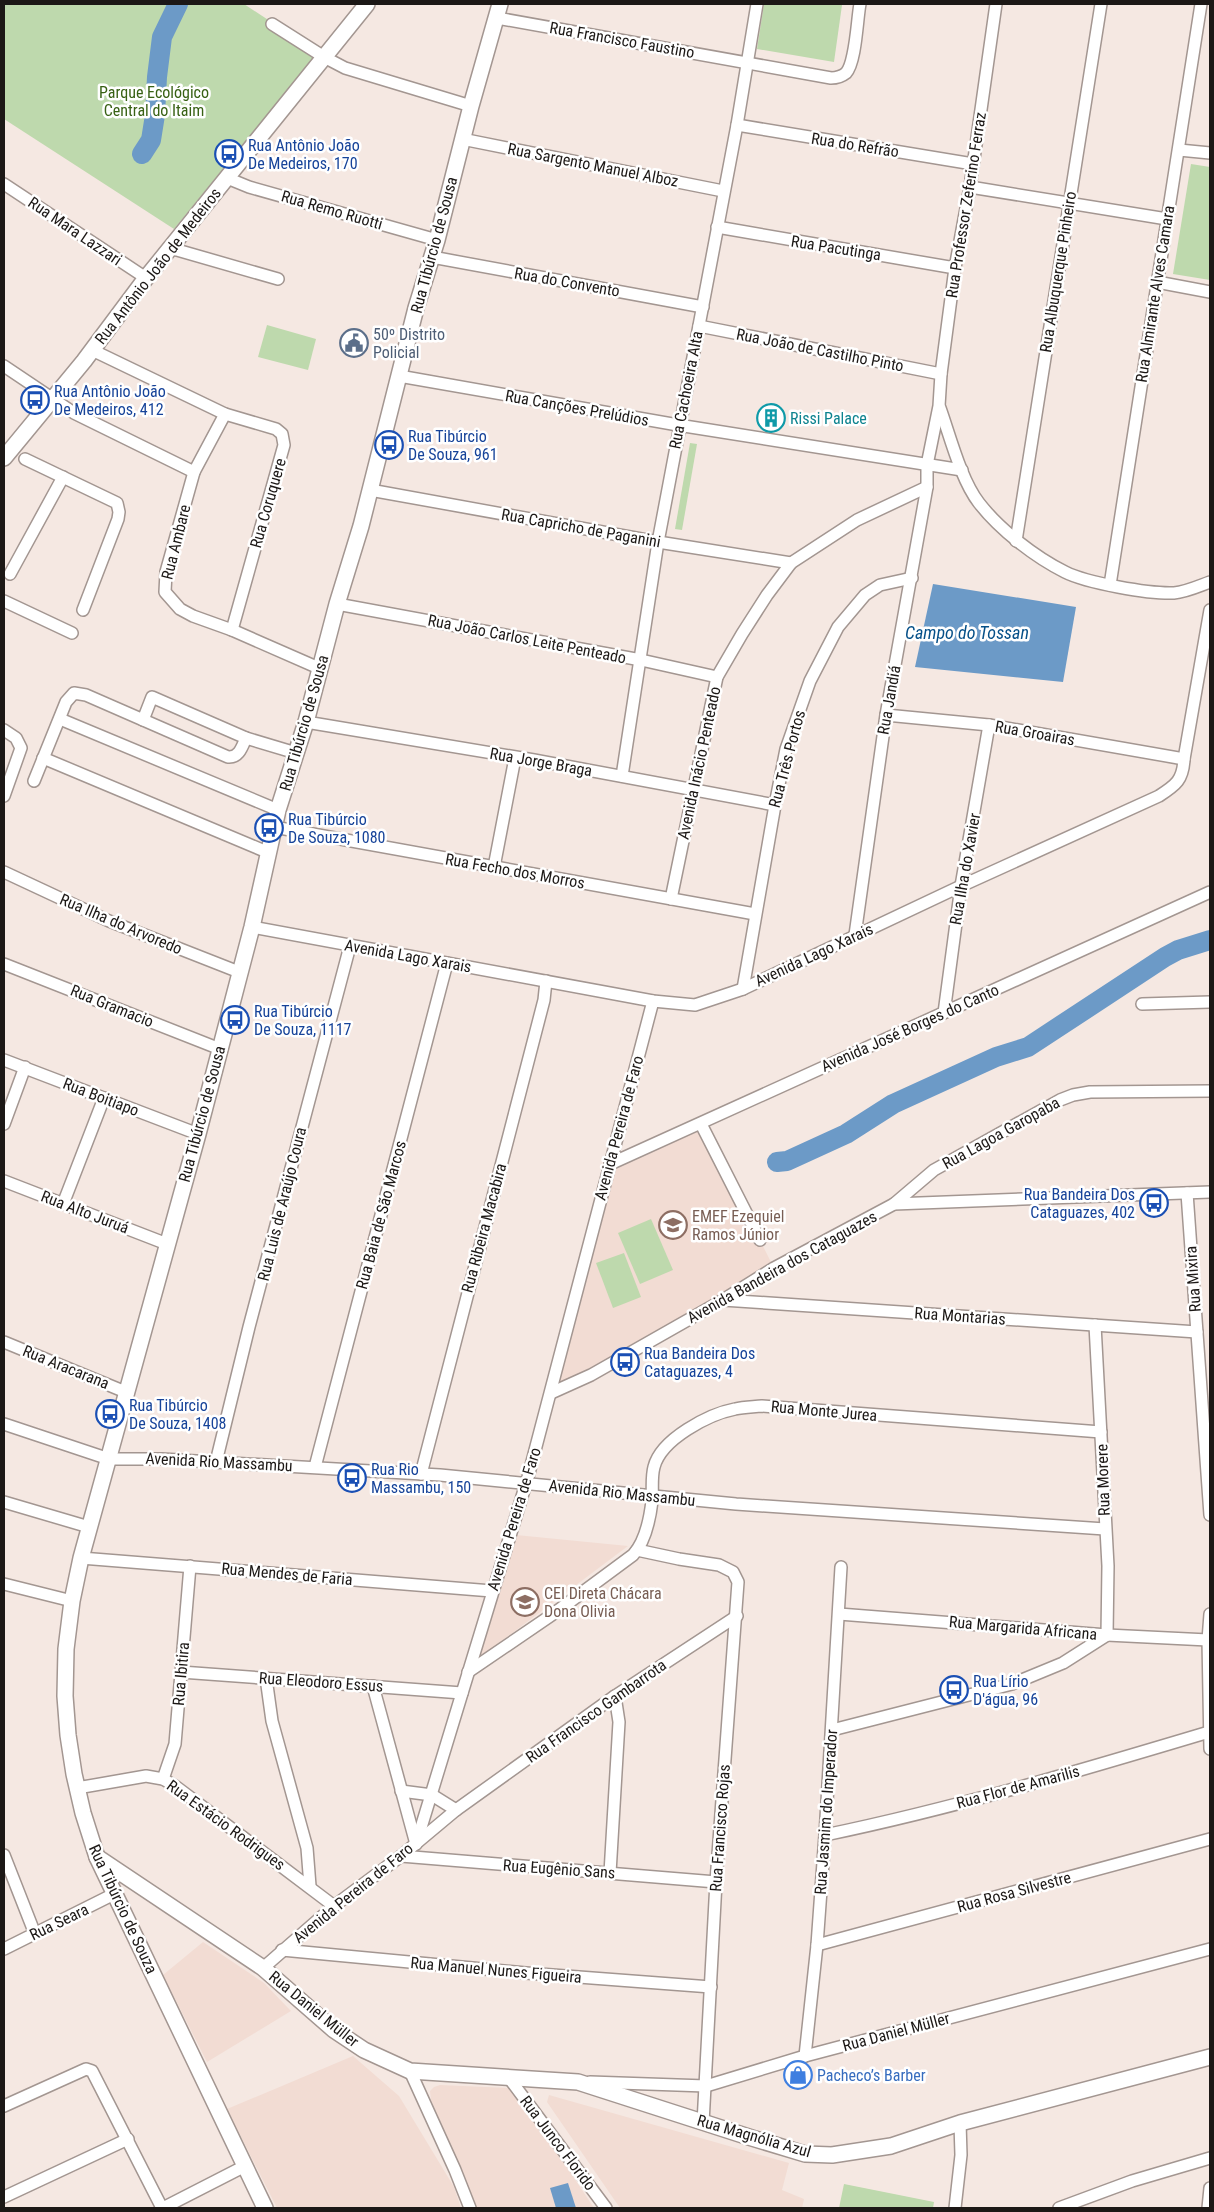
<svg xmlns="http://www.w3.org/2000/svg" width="1214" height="2212" font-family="'Roboto Condensed',sans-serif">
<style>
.built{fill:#f2dcd3}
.green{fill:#bed9ad}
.water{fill:#6c9ac7}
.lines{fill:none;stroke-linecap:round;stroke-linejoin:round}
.river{stroke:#6c9ac7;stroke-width:20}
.street-casing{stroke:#a39691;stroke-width:14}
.secondary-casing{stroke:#a39691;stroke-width:18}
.street{stroke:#fff;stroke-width:11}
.secondary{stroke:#fff;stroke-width:15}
.labels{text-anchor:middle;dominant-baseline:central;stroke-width:5;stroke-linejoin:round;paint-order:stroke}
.street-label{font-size:16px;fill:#1c1816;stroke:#fff}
.park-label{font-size:16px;fill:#386114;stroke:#fff}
.transit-label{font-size:16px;fill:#164399;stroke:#fff;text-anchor:start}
.service-label{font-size:16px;fill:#4e5e75;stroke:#fff;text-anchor:start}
.culture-label{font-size:16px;fill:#0d838f;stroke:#fff;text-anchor:start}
.education-label{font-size:16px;fill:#785e54;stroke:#fff;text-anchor:start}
.shop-label{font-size:16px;fill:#366cbe;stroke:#fff;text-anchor:start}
.water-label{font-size:18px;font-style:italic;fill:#065088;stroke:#fff}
</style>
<rect width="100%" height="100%" fill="#f5e8e2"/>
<g class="built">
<path d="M 701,1124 L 774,1268 L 555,1391 L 610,1164 Z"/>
<path d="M 516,1535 L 628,1546 L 479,1658 Z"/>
<path d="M 203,1942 L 264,1983 L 291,2011 L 207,2062 L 163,1975 Z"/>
<path d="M 353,2056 L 399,2096 L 454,2187 L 461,2208 L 277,2208 L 227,2109 Z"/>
<path d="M 440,2085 L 509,2088 L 549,2140 L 594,2208 L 474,2208 L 460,2167 L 431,2100 L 430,2091 L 434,2087 Z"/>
<path d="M 549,2095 L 789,2163 L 782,2190 L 804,2199 L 802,2208 L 620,2208 L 547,2102 Z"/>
</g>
<g class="green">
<path d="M 4,4 L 244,4 L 318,53 L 174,229 L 4,119 Z"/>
<path d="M 764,4 L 842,5 L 834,62 L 757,49 Z"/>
<path d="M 1191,164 L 1210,167 L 1210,280 L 1173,274 Z"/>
<path d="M 267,325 L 316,339 L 308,370 L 258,357 Z"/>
<path d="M 690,443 L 697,444 L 682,530 L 675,529 Z"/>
<path d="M 651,1219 L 673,1270 L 640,1284 L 618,1233 Z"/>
<path d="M 624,1253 L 641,1297 L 613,1308 L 596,1263 Z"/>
<path d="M 844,2184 L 934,2202 L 933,2208 L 839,2208 Z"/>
</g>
<g class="water">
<path d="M 933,584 L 1076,607 L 1063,682 L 915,667 Z"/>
<path d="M 568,2183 L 576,2208 L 556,2208 L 550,2188 Z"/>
</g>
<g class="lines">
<g class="river">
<path d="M 142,154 L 151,140 L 155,115 L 157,77 L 162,37 L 178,4"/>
<path d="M 777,1162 L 787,1161 L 846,1134 L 893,1104 L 996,1057 L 1028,1047 L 1165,957 L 1178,950 L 1210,940"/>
</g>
<defs>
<g id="street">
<path d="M 497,18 L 831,78 C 837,78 841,77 846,73 C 856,62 857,19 860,4"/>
<path d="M 272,24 L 324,57 L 345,68 L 471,106"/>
<path d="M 737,125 L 973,164"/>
<path d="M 462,139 L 723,191"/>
<path d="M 1179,150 L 1210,153"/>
<path d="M 227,178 L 249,187 L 437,240"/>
<path d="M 4,184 L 146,278"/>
<path d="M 970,187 L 1167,219"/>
<path d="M 717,227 L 955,268"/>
<path d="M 170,248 L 278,279"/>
<path d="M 432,257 L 703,307"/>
<path d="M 1157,282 L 1210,292"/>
<path d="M 699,326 L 941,374"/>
<path d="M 92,350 L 225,414 L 276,429 L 282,434 L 284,445 L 232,630"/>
<path d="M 4,366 L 74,413 L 194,472"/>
<path d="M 399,376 L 678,425 L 962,470"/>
<path d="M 940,408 C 950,436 961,480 979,503 C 1000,530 1035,557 1065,572 C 1087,583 1149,594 1174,593 C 1186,592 1199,586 1210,582"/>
<path d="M 225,414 L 194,472 L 166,572 L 165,592 L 180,609 L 193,616 L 232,630 L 321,669"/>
<path d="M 25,459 L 117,503 L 119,512 L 118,519 L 83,610"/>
<path d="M 370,490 L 658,542 L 791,563"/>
<path d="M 1016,541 L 1101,4"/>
<path d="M 10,574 L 63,477"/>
<path d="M 1110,585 L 1201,4"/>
<path d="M 4,601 L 72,633"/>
<path d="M 337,604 L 641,660 L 717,677"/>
<path d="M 886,715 L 989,725 L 1184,759"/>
<path d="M 60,719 L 278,810"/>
<path d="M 143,720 L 152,697 L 246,738 L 296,753"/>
<path d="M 306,722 L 534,760 L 775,805"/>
<path d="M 4,730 L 16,738 L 21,748 L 4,796"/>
<path d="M 43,758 L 267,852"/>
<path d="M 622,776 L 658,542 L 737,125 L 757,4"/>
<path d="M 34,781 L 66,702 L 74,693 L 86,695 L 228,757 C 239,758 242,747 246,738"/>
<path d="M 274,827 L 755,914"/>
<path d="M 494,867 L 515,758"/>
<path d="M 4,872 L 109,921 L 239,972"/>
<path d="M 671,899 L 717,677 L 742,634 L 767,595 L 791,563 L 857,520 L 927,487"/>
<path d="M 252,927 L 653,1001 L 695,1005 L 743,989 L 961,886 L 1159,796 C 1176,785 1183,780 1184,759 L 1210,610"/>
<path d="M 855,935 L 886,715 L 927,487 L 927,465 L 939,406 L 941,374 L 955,268 L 970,187 L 996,4"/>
<path d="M 4,964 L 220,1049"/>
<path d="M 743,989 L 775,805 L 786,749 L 810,681 L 838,627 L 865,595 L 880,585 L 912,578"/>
<path d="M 1142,1004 L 1210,1002"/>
<path d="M 944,1013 L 961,886 L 989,725"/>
<path d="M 4,1060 L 198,1134"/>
<path d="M 4,1124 L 25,1067"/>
<path d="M 701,1124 L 760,1240"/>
<path d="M 610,1164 L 1210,892"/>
<path d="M 4,1181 L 167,1244"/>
<path d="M 1187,1193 L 1210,1515"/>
<path d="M 63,1204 L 104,1098"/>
<path d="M 894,1204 L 934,1170 L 1060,1100 L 1073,1095 L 1090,1092 L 1210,1091"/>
<path d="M 723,1300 L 1197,1332"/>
<path d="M 1095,1325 L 1108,1566 L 1107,1635"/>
<path d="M 4,1342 L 128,1393"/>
<path d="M 551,1393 L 591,1375 L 723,1300 L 774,1268 L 894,1204 L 1210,1192"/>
<path d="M 4,1424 L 109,1459 L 162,1459 L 440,1475 L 736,1504 L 1105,1529"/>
<path d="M 216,1462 L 249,1327 L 350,946"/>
<path d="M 315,1467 L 447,963"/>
<path d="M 421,1474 L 544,1000 L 546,981"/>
<path d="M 4,1502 L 89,1527"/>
<path d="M 637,1550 L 679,1559 L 719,1565 L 733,1572 L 738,1582 L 716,1882 L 703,2123"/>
<path d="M 81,1558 L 492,1591"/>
<path d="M 4,1584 L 72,1601"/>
<path d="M 839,1614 L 1107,1635 L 1208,1640"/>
<path d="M 1210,1614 L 1208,1640 L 1210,1749"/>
<path d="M 181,1672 L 462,1693"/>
<path d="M 468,1672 L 556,1612 L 633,1555 C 645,1542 650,1518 652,1501 C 653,1490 651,1478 654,1467 C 661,1439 709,1414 735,1409 C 744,1407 753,1407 762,1406 L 1101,1432"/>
<path d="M 266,1678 L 272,1721 L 307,1848 L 310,1886"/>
<path d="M 373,1686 L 416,1844"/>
<path d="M 832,1730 L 1012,1684 L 1063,1663 L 1107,1635"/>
<path d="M 163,1779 L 175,1744 L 190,1566"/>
<path d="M 77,1788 L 146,1776 L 163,1779 L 175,1786 L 334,1906"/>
<path d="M 401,1791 L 432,1795 L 456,1810"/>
<path d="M 825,1835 C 955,1808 1082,1770 1209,1732"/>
<path d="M 416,1844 L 528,1477 L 653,1001"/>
<path d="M 4,1855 L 35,1934"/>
<path d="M 401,1856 L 716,1882"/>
<path d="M 610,1873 L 619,1722 L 615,1696"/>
<path d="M 817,1945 L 1210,1839"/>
<path d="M 4,1949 L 114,1894"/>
<path d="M 282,1950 L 526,1973 L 711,1987"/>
<path d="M 263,1968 L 334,1906 L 401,1856 L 456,1810 L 615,1696 L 737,1616"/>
<path d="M 805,2056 L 817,1945 L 825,1835 L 841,1567"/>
<path d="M 410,2071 L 455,2170 L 470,2208"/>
<path d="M 509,2078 L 606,2208"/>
<path d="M 590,2082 L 706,2086 L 805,2056 L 1210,1949"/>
<path d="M 4,2106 L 86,2069 L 92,2071 L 162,2208"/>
<path d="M 4,2197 L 128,2139"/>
<path d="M 163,2208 L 245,2166"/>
<path d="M 955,2208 L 961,2155 L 960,2123"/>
<path d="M 1059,2208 L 1132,2181 L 1210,2158"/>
<path d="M 1208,2208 L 1210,2188"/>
</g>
<g id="secondary">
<path d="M 4,458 L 84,361 L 146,278 L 367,4"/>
<path d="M 97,1857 L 263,1968 L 334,2030 L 364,2050 L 410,2071 L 578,2082 L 752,2138 L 805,2154 L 832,2155 L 891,2146 L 960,2123 L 1210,2057"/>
<path d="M 265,2208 L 97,1857 L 83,1813 L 74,1774 L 68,1735 L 65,1696 L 66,1649 L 72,1601 L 81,1558 L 198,1134 L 252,927 L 278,810 L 306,722 L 337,604 L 361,526 L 416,308 L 437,240 L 471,106 L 500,4"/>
</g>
</defs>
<use href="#street" class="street-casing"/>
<use href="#secondary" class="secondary-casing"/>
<use href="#street" class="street"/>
<use href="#secondary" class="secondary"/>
</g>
<defs>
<symbol id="bus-ring" viewBox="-11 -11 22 22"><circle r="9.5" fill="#fff" stroke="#1a4fb4" stroke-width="1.5"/><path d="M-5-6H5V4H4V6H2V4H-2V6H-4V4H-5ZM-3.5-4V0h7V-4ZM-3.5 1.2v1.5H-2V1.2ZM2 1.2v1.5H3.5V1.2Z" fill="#1a4fb4"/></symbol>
<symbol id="civic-ring" viewBox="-11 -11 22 22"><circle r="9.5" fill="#fff" stroke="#5c6f8a" stroke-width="1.5"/><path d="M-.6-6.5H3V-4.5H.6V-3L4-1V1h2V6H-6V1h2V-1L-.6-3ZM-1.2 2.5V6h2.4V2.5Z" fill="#5c6f8a"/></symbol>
<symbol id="building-ring" viewBox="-11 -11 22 22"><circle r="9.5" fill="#fff" stroke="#0f9aa8" stroke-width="1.5"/><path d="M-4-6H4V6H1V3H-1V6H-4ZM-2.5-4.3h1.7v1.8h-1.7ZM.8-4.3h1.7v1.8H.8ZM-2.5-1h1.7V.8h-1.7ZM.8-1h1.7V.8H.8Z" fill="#0f9aa8"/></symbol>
<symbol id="school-ring" viewBox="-11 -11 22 22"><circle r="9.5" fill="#fff" stroke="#8d6e63" stroke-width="1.5"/><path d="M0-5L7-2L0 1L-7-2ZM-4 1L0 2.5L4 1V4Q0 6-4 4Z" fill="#8d6e63"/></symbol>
<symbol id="shop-ring" viewBox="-11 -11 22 22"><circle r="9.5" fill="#fff" stroke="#3f7fe0" stroke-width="1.5"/><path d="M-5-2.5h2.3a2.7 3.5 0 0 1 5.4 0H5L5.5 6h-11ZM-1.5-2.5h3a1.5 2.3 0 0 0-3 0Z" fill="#3f7fe0"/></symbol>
</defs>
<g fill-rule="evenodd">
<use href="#bus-ring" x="213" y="138" width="32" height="32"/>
<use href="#civic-ring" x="338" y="327" width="32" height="32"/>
<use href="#bus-ring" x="19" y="384" width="32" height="32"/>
<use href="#building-ring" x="755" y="402" width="32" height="32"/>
<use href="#bus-ring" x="373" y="429" width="32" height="32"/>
<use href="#bus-ring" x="253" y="812" width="32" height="32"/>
<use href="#bus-ring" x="219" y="1004" width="32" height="32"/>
<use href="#bus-ring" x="1138" y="1187" width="32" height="32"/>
<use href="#school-ring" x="657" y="1209" width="32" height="32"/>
<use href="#bus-ring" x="609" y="1346" width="32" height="32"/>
<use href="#bus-ring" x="94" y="1398" width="32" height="32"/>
<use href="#bus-ring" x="336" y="1462" width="32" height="32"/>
<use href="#school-ring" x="509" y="1586" width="32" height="32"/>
<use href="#bus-ring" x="938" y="1674" width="32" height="32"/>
<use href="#shop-ring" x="782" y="2059" width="32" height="32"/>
</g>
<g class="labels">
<g class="street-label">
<text transform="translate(622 40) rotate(10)">Rua Francisco Faustino</text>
<text transform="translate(855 145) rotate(9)">Rua do Refrão</text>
<text transform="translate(593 165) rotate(11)">Rua Sargento Manuel Alboz</text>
<text transform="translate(966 205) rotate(-81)">Rua Professor Zeferino Ferraz</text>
<text transform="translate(332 210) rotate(16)">Rua Remo Ruotti</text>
<text transform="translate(75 231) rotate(34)">Rua Mara Lazzari</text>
<text transform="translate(434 245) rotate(-75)">Rua Tibúrcio de Sousa</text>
<text transform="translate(836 248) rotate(9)">Rua Pacutinga</text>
<text transform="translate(158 266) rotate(-52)">Rua Antônio João de Medeiros</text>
<text transform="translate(1058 272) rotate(-81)">Rua Albuquerque Pinheiro</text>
<text transform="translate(567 282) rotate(10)">Rua do Convento</text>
<text transform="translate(1155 294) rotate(-81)">Rua Almirante Alves Camara</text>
<text transform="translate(820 350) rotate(11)">Rua João de Castilho Pinto</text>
<text transform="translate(686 390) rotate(-79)">Rua Cachoeira Alta</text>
<text transform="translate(577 408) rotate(10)">Rua Canções Prelúdios</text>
<text transform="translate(268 503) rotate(-74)">Rua Coruquere</text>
<text transform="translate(581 528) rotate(10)">Rua Capricho de Paganini</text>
<text transform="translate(176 542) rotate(-76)">Rua Ambare</text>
<text transform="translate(527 639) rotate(11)">Rua João Carlos Leite Penteado</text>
<text transform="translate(889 700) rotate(-80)">Rua Jandiá</text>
<text transform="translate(304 723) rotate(-74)">Rua Tibúrcio de Sousa</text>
<text transform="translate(1035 733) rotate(10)">Rua Groairas</text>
<text transform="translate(787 759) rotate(-75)">Rua Três Portos</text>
<text transform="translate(541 762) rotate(10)">Rua Jorge Braga</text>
<text transform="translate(699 763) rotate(-78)">Avenida Inácio Penteado</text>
<text transform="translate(965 869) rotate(-80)">Rua Ilha do Xavier</text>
<text transform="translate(515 871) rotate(10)">Rua Fecho dos Morros</text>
<text transform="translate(121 924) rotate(23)">Rua Ilha do Arvoredo</text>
<text transform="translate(814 955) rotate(-25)">Avenida Lago Xarais</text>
<text transform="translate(408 956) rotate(10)">Avenida Lago Xarais</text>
<text transform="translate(112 1006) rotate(22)">Rua Gramacio</text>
<text transform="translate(910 1028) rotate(-24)">Avenida José Borges do Canto</text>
<text transform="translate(101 1097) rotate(21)">Rua Boitiapo</text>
<text transform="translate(202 1114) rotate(-75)">Rua Tibúrcio de Sousa</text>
<text transform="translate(619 1128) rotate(-75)">Avenida Pereira de Faro</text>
<text transform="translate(1001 1133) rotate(-29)">Rua Lagoa Garopaba</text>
<text transform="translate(282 1204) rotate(-76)">Rua Luis de Araújo Coura</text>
<text transform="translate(85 1212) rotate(21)">Rua Alto Juruá</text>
<text transform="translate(381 1215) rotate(-75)">Rua Baia de São Marcos</text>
<text transform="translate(484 1228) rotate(-75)">Rua Ribeira Macabira</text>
<text transform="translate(782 1267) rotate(-29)">Avenida Bandeira dos Cataguazes</text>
<text transform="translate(1193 1279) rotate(-94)">Rua Mixira</text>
<text transform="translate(960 1316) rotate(4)">Rua Montarias</text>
<text transform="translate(66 1367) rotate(22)">Rua Aracarana</text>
<text transform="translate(824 1411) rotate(5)">Rua Monte Jurea</text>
<text transform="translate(219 1462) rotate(3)">Avenida Rio Massambu</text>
<text transform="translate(1103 1480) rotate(-92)">Rua Morere</text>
<text transform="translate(622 1493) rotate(6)">Avenida Rio Massambu</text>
<text transform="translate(514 1519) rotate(-73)">Avenida Pereira de Faro</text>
<text transform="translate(287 1574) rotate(5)">Rua Mendes de Faria</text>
<text transform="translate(1023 1628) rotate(5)">Rua Margarida Africana</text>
<text transform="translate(181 1674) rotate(-85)">Rua Ibitira</text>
<text transform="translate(321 1682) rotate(4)">Rua Eleodoro Essus</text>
<text transform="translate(596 1711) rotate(-35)">Rua Francisco Gambarrota</text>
<text transform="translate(1018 1787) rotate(-15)">Rua Flor de Amarilis</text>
<text transform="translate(826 1812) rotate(-86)">Rua Jasmim do Imperador</text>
<text transform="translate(226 1825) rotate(36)">Rua Estácio Rodrigues</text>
<text transform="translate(720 1828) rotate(-86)">Rua Francisco Rojas</text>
<text transform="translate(559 1869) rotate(4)">Rua Eugênio Sans</text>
<text transform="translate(1014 1892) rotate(-15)">Rua Rosa Silvestre</text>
<text transform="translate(353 1893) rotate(-39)">Avenida Pereira de Faro</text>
<text transform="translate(123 1909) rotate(65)">Rua Tibúrcio de Souza</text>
<text transform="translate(59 1922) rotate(-26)">Rua Seara</text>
<text transform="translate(496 1970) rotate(5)">Rua Manuel Nunes Figueira</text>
<text transform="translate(314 2009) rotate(39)">Rua Daniel Müller</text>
<text transform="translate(896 2032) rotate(-15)">Rua Daniel Müller</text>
<text transform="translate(754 2136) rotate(16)">Rua Magnólia Azul</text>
<text transform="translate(558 2143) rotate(53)">Rua Junco Florido</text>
</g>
<g class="park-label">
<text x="154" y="92">Parque Ecológico<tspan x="154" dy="18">Central do Itaim</tspan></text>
</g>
<g class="transit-label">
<text x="248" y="145">Rua Antônio João<tspan x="248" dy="18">De Medeiros, 170</tspan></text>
<text x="54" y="391">Rua Antônio João<tspan x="54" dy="18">De Medeiros, 412</tspan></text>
<text x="408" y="436">Rua Tibúrcio<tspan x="408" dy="18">De Souza, 961</tspan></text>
<text x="288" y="819">Rua Tibúrcio<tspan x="288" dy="18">De Souza, 1080</tspan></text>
<text x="254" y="1011">Rua Tibúrcio<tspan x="254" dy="18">De Souza, 1117</tspan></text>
<text x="1135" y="1194" text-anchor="end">Rua Bandeira Dos<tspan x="1135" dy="18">Cataguazes, 402</tspan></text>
<text x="644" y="1353">Rua Bandeira Dos<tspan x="644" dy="18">Cataguazes, 4</tspan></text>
<text x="129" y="1405">Rua Tibúrcio<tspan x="129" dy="18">De Souza, 1408</tspan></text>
<text x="371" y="1469">Rua Rio<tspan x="371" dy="18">Massambu, 150</tspan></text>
<text x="973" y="1681">Rua Lírio<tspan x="973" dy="18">D'água, 96</tspan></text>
</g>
<g class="service-label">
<text x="373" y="334">50º Distrito<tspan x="373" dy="18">Policial</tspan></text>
</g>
<g class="culture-label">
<text x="790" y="418">Rissi Palace</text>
</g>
<g class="education-label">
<text x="692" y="1216">EMEF Ezequiel<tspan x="692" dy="18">Ramos Júnior</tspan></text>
<text x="544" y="1593">CEI Direta Chácara<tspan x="544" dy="18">Dona Olivia</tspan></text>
</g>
<g class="shop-label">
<text x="817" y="2075">Pacheco’s Barber</text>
</g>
<g class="water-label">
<text x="967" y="632">Campo do Tossan</text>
</g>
</g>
<rect width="1214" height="2212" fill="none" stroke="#1c1816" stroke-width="10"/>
</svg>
